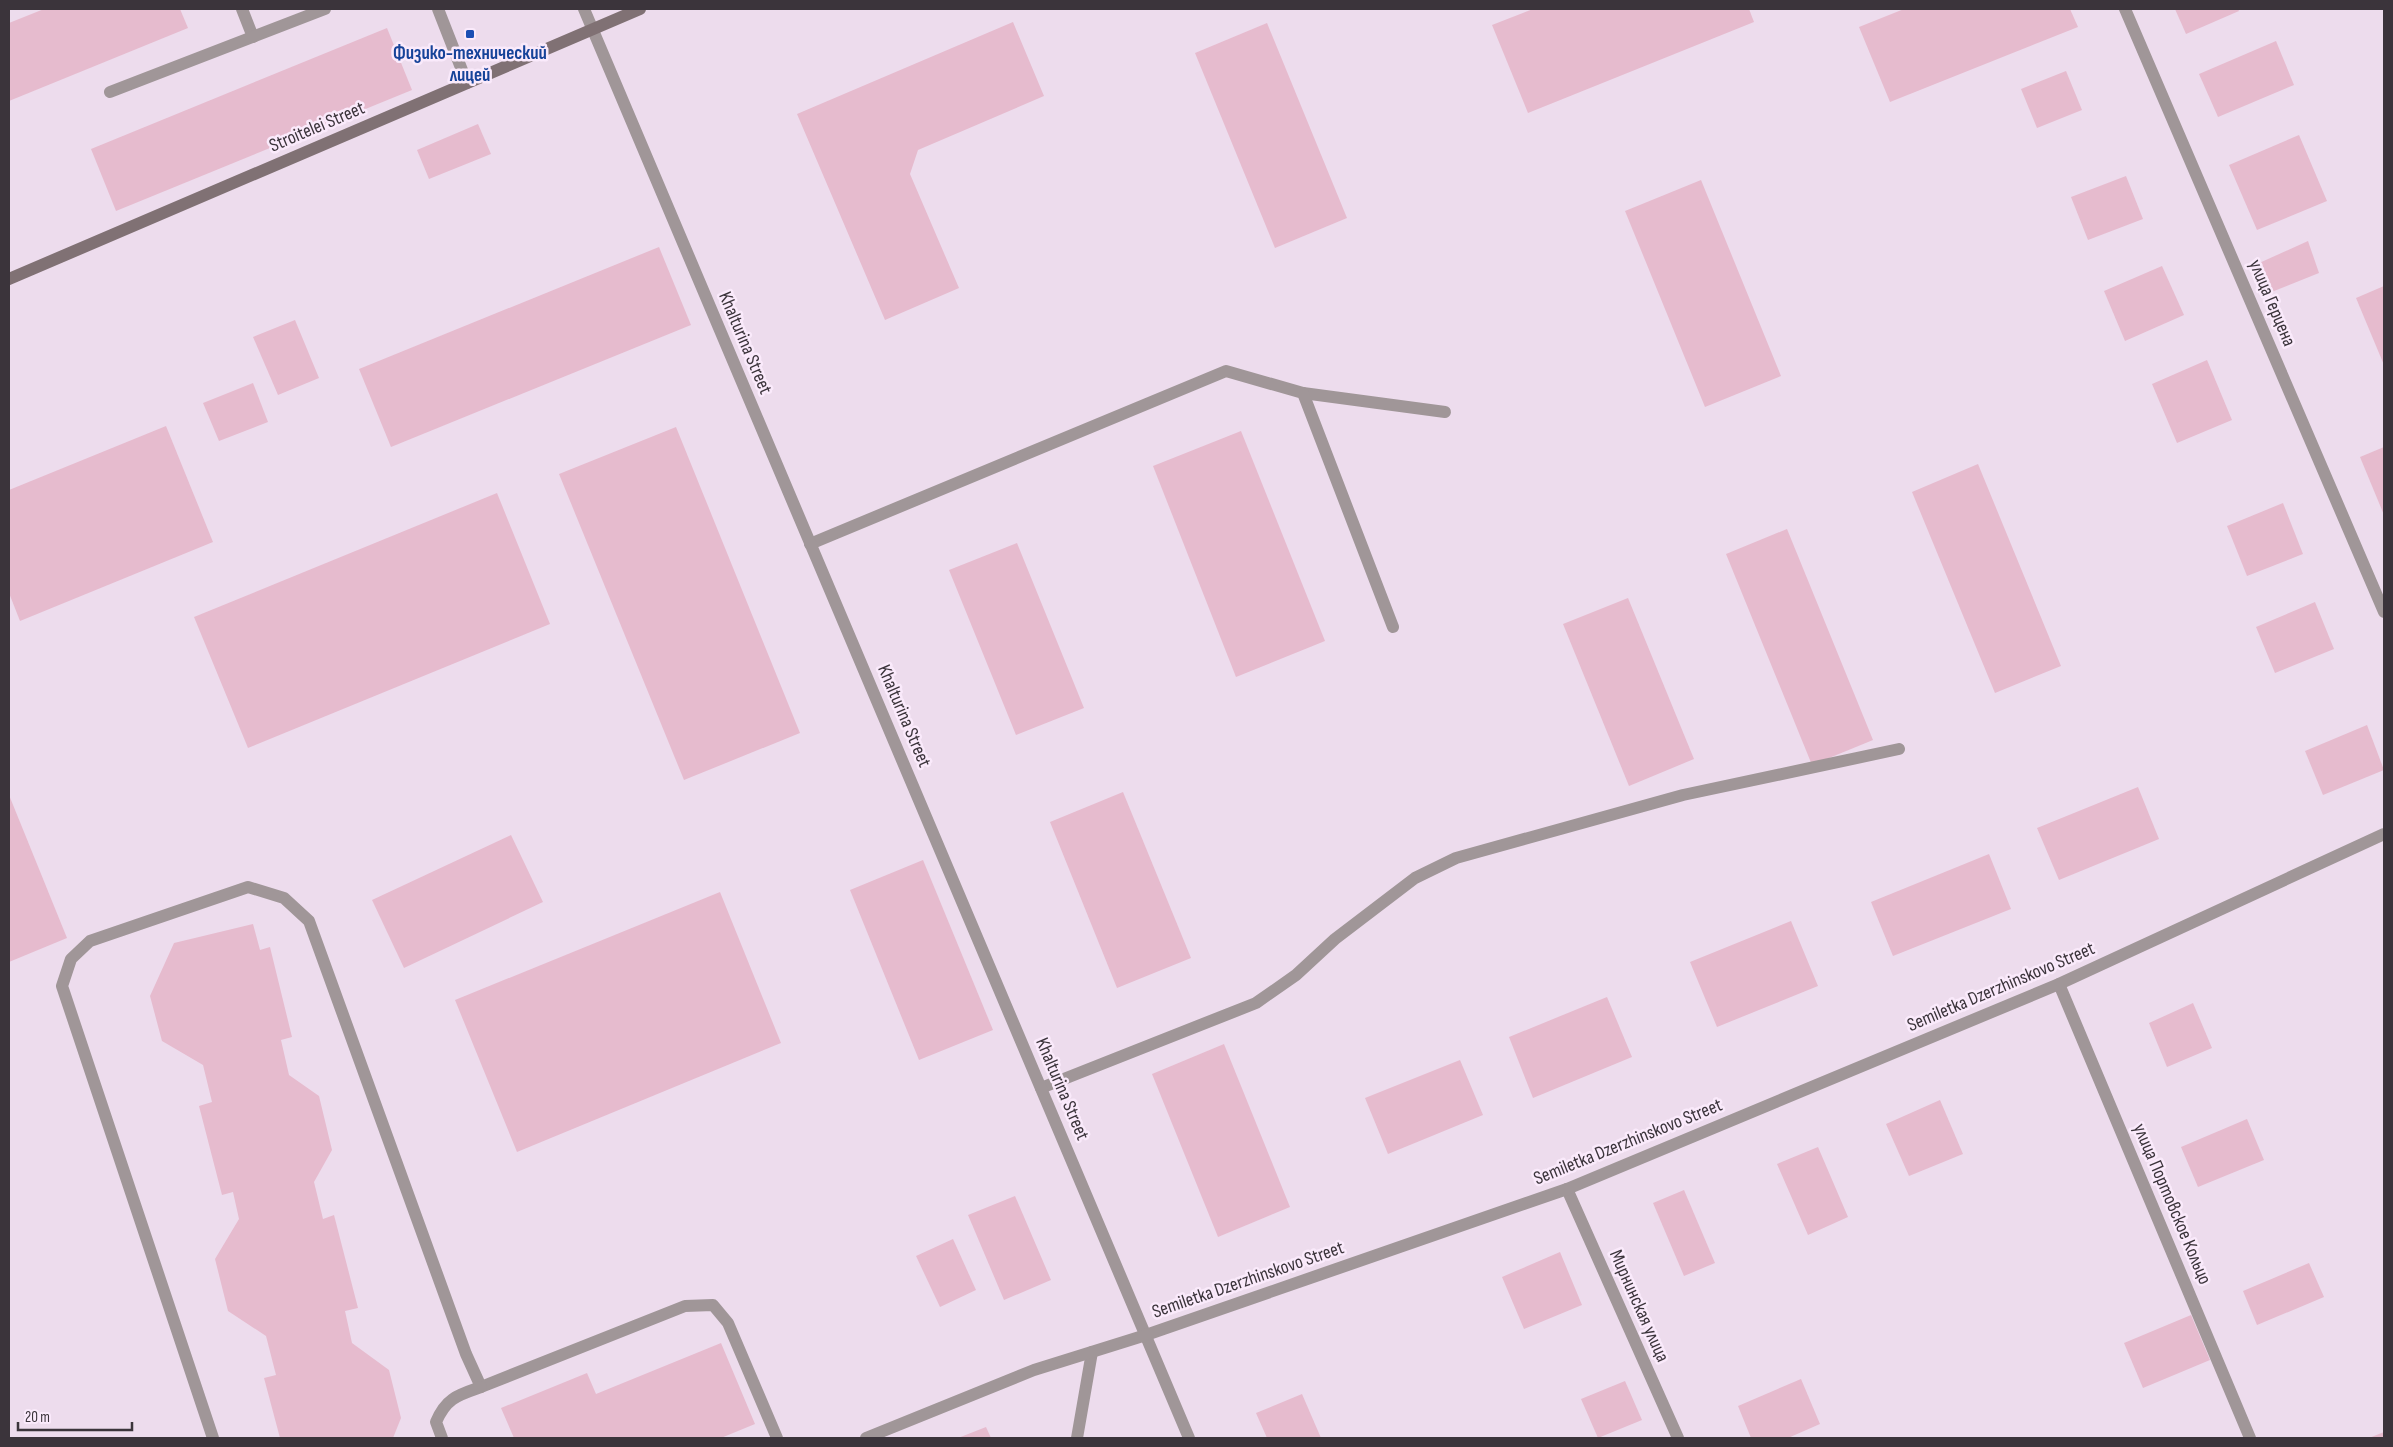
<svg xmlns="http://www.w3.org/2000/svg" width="2393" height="1447" font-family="'Sofia Sans Condensed',sans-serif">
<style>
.building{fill:#e6bbce}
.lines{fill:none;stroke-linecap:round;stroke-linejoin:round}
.service{stroke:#a09698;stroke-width:12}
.minor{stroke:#a09698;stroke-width:12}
.secondary{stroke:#807174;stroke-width:12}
.transit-dot{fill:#1a4fb4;stroke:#faeafb;stroke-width:2}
.labels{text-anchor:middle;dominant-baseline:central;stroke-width:5;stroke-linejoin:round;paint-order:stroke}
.transit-label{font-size:19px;font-weight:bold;fill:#164399;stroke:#faeafb}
.street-label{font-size:19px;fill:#3b343b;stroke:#faeafb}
</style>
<rect width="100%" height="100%" fill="#eddced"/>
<g class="building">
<path d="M 44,9 L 180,9 L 188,28 L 9,101 L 9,23 Z"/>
<path d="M 1533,9 L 1749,9 L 1754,22 L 1528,113 L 1492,25 Z"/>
<path d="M 1904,9 L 2070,9 L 2078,27 L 1890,102 L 1859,27 Z"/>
<path d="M 2175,9 L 2238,9 L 2239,11 L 2186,34 Z"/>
<path d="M 1013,22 L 1044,96 L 918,150 L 910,174 L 959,288 L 885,320 L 797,114 Z"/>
<path d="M 1267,23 L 1347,218 L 1275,248 L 1195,53 Z"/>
<path d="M 387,28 L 412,90 L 116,211 L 91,149 Z"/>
<path d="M 2276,41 L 2294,85 L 2218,117 L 2199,74 Z"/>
<path d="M 2066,71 L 2082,110 L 2037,128 L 2021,89 Z"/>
<path d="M 478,124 L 491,154 L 429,179 L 417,150 Z"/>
<path d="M 2299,135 L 2327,201 L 2257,230 L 2229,165 Z"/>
<path d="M 2126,176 L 2143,219 L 2088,240 L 2071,197 Z"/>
<path d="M 1701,180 L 1781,376 L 1705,407 L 1625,211 Z"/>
<path d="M 2308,241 L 2319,273 L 2269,293 L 2257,264 Z"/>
<path d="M 659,247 L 691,325 L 391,447 L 359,369 Z"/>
<path d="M 2162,266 L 2184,315 L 2125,341 L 2104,291 Z"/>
<path d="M 2384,286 L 2384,365 L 2356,298 Z"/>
<path d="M 295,320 L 319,378 L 278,395 L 253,337 Z"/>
<path d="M 2207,360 L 2232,420 L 2177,443 L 2152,384 Z"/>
<path d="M 253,383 L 268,422 L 219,441 L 203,403 Z"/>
<path d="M 166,426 L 213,542 L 20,621 L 9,593 L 9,490 Z"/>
<path d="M 676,427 L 800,733 L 684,780 L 559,474 Z"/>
<path d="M 1241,431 L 1325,641 L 1236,677 L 1153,466 Z"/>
<path d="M 2384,447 L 2384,515 L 2360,457 Z"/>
<path d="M 1978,464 L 2061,666 L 1995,693 L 1912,492 Z"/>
<path d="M 497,493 L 550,624 L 248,748 L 194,617 Z"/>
<path d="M 2283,503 L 2303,554 L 2247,576 L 2227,526 Z"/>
<path d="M 1787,529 L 1873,740 L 1812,765 L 1726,554 Z"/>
<path d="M 1017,543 L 1084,708 L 1016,735 L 949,570 Z"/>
<path d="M 1628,598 L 1694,759 L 1629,786 L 1563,624 Z"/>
<path d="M 2315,602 L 2334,649 L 2275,673 L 2256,627 Z"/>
<path d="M 2367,725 L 2384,770 L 2323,795 L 2305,751 Z"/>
<path d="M 2138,787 L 2159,839 L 2059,880 L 2037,828 Z"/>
<path d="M 1123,792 L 1191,958 L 1117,988 L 1050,822 Z"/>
<path d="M 9,795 L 67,938 L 9,962 Z"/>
<path d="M 511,835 L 543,902 L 404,968 L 372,900 Z"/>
<path d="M 1989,854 L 2011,909 L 1893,956 L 1871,902 Z"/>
<path d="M 923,860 L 993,1030 L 919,1060 L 850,890 Z"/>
<path d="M 720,892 L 781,1043 L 517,1152 L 455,1000 Z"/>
<path d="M 1791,921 L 1818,986 L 1717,1027 L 1690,962 Z"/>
<path d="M 253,924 L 260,950 L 270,947 L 292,1037 L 281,1040 L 289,1075 L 319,1096 L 332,1150 L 314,1182 L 323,1219 L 334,1215 L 358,1308 L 345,1311 L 352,1343 L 389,1370 L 401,1418 L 393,1438 L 280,1438 L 264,1378 L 276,1375 L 266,1336 L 228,1311 L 215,1259 L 239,1219 L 233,1192 L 222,1195 L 199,1106 L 212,1102 L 203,1065 L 162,1041 L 150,996 L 174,943 Z"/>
<path d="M 1607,997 L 1632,1057 L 1533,1098 L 1509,1037 Z"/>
<path d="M 2193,1003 L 2212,1048 L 2167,1067 L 2149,1023 Z"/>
<path d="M 1224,1044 L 1290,1207 L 1218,1237 L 1152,1074 Z"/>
<path d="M 1460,1060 L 1483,1115 L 1388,1154 L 1365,1098 Z"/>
<path d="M 1940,1100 L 1963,1154 L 1909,1176 L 1886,1124 Z"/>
<path d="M 2247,1119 L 2264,1160 L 2198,1187 L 2181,1147 Z"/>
<path d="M 1818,1147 L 1848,1217 L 1808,1235 L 1777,1164 Z"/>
<path d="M 1684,1190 L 1715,1263 L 1684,1276 L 1653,1203 Z"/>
<path d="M 1015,1196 L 1051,1280 L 1004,1300 L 968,1215 Z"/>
<path d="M 953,1239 L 976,1290 L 940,1307 L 916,1256 Z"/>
<path d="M 1560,1252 L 1582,1305 L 1524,1329 L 1502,1277 Z"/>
<path d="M 2309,1263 L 2324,1297 L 2257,1325 L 2243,1291 Z"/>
<path d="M 2191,1315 L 2210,1360 L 2143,1388 L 2124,1343 Z"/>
<path d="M 721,1343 L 755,1424 L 721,1438 L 514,1438 L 501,1408 L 587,1373 L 596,1394 Z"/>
<path d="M 1801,1379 L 1820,1424 L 1788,1438 L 1751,1438 L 1738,1406 Z"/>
<path d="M 1625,1381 L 1642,1420 L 1598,1438 L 1581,1399 Z"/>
<path d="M 1302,1394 L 1321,1438 L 1267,1438 L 1256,1413 Z"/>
<path d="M 986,1427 L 991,1438 L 958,1438 Z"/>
<path d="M 2384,1432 L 2384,1438 L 2369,1438 Z"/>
</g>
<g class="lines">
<g class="service">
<path d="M 242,9 L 253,37"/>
<path d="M 438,9 L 467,83"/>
<path d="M 110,92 L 325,9"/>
<path d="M 1303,393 L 1445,412"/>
<path d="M 810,544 L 1226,371 L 1303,393 L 1393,627"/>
<path d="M 1041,1088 L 1256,1003 L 1296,975 L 1335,939 L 1415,878 L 1456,858 L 1683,795 L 1899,749"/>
<path d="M 1077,1438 L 1092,1352"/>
</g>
<g class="minor">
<path d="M 584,9 L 1189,1438"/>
<path d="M 2125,9 L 2384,612"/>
<path d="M 2059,984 L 2250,1438"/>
<path d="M 1567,1189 L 1678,1438"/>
<path d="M 213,1438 L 62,986 L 71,959 L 90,941 L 248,887 L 284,898 L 309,921 L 466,1354 L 481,1387 L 685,1306 L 713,1305 L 728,1323 L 777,1438"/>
<path d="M 442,1438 L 436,1422 C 446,1398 458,1395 481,1387"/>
<path d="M 866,1438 L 1034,1370 L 1146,1335 L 1567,1189 L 2059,984 L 2384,834"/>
</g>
<path class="secondary" d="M 9,279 L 640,9"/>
</g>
<rect class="transit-dot" x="465" y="29" width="10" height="10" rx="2.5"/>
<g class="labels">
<g class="transit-label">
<text x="470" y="53">Физико-технический<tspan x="470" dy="22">лицей</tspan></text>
</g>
<g class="street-label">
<text transform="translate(317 127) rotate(-23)">Stroitelei Street</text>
<text transform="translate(2272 303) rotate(67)">улица Герцена</text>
<text transform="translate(745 343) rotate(67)">Khalturina Street</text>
<text transform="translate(904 716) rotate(67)">Khalturina Street</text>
<text transform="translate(2001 987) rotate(-23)">Semiletka Dzerzhinskovo Street</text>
<text transform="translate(1062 1089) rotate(67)">Khalturina Street</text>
<text transform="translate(1628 1142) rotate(-22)">Semiletka Dzerzhinskovo Street</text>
<text transform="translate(2172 1204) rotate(67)">улица Портовское Кольцо</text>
<text transform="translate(1248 1280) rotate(-19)">Semiletka Dzerzhinskovo Street</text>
<text transform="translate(1639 1306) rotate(66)">Мирнинская улица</text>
</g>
</g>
<rect width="2393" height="1447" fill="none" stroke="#3b343b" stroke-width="20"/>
<path d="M18 1422v8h114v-8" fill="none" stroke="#3b343b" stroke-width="2.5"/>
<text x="25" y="1422" font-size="15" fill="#3b343b" stroke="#faeafb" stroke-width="4" paint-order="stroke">20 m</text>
</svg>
